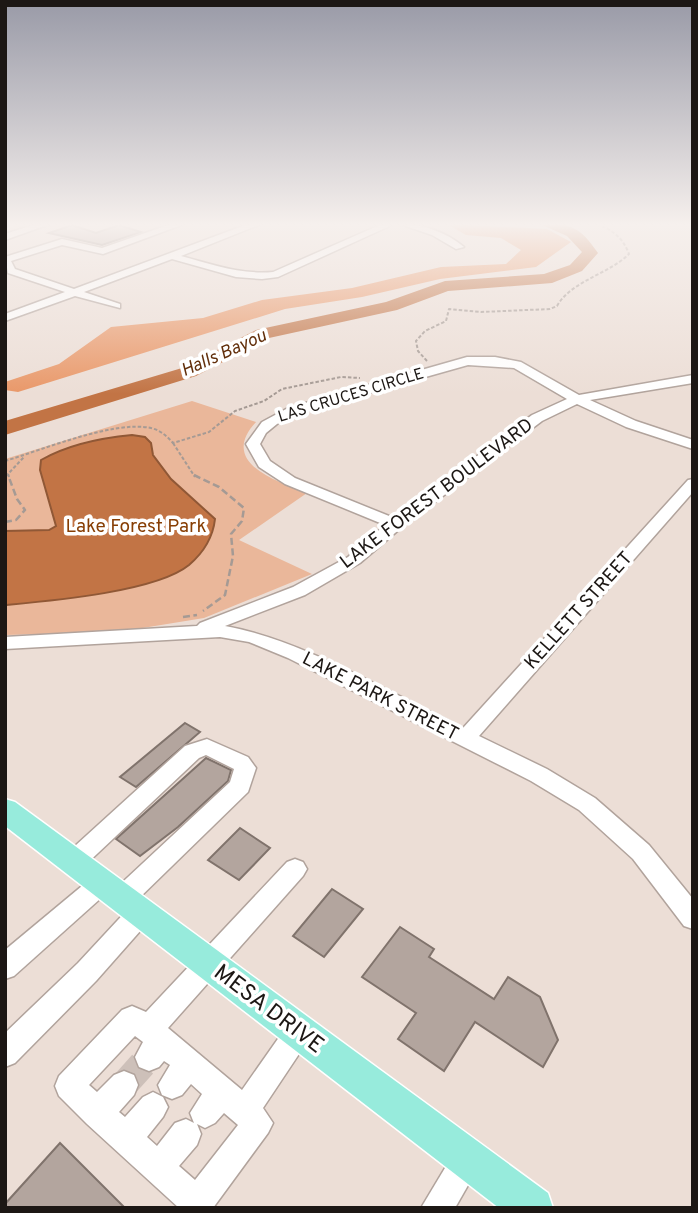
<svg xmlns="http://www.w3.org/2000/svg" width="698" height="1213" font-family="Overpass,sans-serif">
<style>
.green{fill:#eab79a}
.forest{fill:#e99869}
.water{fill:#c27445;stroke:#905836;stroke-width:2}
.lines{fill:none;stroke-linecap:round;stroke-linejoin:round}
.river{fill:#c27445;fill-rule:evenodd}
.building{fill:#b3a59e;stroke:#80736c;stroke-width:2}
.minor-tunnel{stroke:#cdc0b9;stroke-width:28;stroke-dasharray:28 14;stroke-linecap:butt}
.minor-casing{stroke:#b1a39c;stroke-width:3}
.major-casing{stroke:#fff;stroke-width:3}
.path-far1{stroke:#a59a94;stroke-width:2;stroke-dasharray:3.5 2;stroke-linecap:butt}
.path{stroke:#a59a94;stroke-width:2.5;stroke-dasharray:7 3.5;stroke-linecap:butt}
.minor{fill:#fff;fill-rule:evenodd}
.major{fill:#97ebdc;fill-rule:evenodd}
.labels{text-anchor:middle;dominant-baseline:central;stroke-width:7;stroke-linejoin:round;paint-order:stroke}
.far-street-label{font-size:16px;fill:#1c1714;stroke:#fff}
.far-water-label{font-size:18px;font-style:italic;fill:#622f0b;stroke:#fff}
.street-label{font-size:19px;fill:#1c1714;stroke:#fff}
.park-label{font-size:19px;fill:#873e04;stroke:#fff}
.near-street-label{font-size:23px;fill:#1c1714;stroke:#fff}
</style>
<rect width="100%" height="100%" fill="#ecded6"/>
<path class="green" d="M 192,401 L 256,422 C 218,463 277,481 307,493 L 239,540 L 312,574 L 204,618 L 118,632 L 5,635 L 5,459 Z"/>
<path class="forest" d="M 447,224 L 547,229 L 571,242 L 536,267 L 440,279 L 362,297 L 285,309 L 18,392 L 5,390 L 5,382 L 59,364 L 111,327 L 203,318 L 262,300 L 352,288 L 441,267 L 506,264 L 521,250 L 501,238 L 466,235 Z"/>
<path class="water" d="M 132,435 L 145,437 L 151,443 L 153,455 L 171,479 L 215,519 C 213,537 203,553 189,565 C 156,592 49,601 5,605 L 5,531 L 49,530 L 56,526 L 40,470 L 41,460 C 69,444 100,438 132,435 Z"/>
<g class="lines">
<path class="river" d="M 540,224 C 572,224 579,226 598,253 L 582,271 L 552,283 L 448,291 L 397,310 L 269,338 L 196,376 L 5,435 L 5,421 L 182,368 L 256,330 L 386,302 L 445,281 L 544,274 L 570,265 L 582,252 L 567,236 Z"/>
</g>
<g class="building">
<path d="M 72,225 L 96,233 L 119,225 L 141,232 L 102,245 L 49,233 Z"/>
<path d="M 185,723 L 200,732 L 136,787 L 120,777 Z"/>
<path d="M 206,758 L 231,770 L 228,781 L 178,827 L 140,856 L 116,839 Z"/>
<path d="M 240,828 L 270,848 L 239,880 L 208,860 Z"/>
<path d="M 332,889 L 363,909 L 324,957 L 293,936 Z"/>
<path d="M 400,927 L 434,949 L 429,957 L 494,999 L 508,977 L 540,997 L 558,1040 L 543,1067 L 475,1022 L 444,1071 L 398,1039 L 416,1013 L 362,977 Z"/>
<path d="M 60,1143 L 125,1208 L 5,1208 L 5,1204 Z"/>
</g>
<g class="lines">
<path class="minor-tunnel" d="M 124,1085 L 149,1057"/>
<defs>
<g id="minor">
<path d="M 36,224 L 50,224 L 5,240 L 5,234 Z"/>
<path d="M 171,224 L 184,224 L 103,254 L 62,245 L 11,261 L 15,269 L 74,289 L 248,224 L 261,224 L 181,256 C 211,264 241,275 273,272 L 382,224 L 394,224 L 278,277 L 262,279 L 236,277 L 172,259 L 84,292 L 120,304 L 120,308 L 75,296 L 5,321 L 5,314 L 65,292 L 8,273 L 5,257 L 62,239 L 102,248 Z"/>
<path d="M 400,224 C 423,224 446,232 464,247 L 456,249 L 432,235 Z"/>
<path d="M 467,357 L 495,357 L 521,362 L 579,395 L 693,375 L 693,383 L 590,400 L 636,421 L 693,440 L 693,449 L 626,427 L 577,404 L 542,421 L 402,527 L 360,563 L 305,595 L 225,626 C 303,640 390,693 463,728 L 688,480 L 693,479 L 693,492 L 479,736 L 547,769 L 595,798 L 649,845 L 693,899 L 693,929 L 684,926 L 633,859 L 579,810 L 531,781 L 288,658 L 249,642 L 220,637 L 5,649 L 5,637 L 197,626 L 200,623 L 293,587 L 348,557 L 385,525 L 285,484 L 259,467 L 246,444 L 262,422 L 288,408 ZM 468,365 L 514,368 L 567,399 L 532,415 L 394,518 L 295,478 L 270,461 L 260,444 L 266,433 L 277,424 L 305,411 Z"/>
<path d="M 207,739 L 248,757 L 256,768 L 248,792 L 132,905 L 140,902 L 149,905 L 152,913 L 149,921 L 96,981 L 15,1063 L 5,1067 L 5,1033 L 78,963 L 130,907 L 122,910 L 113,907 L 110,899 L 113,891 L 230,782 L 234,769 L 206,755 L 199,758 L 81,869 L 73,872 L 65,869 L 61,862 L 65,855 L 185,746 Z"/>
<path d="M 295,859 L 303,862 L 307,869 L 303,876 L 168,1028 L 242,1090 L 289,1023 L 299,1019 L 309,1023 L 313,1033 L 263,1108 L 273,1123 L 268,1133 L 213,1208 L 179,1208 L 87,1124 L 59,1096 L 55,1086 L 59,1076 L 122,1010 L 132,1006 L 146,1012 L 287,862 ZM 135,1036 L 143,1042 L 135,1057 L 139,1067 L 149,1071 L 159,1067 L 164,1061 L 170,1065 L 158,1085 L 162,1095 L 172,1099 L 182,1095 L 191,1084 L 202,1094 L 190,1113 L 194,1123 L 186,1119 L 175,1123 L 157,1146 L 147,1137 L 163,1117 L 168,1107 L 163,1097 L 153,1092 L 143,1097 L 125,1117 L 119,1112 L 134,1095 L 138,1085 L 134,1075 L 124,1071 L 114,1075 L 97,1092 L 89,1085 ZM 224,1113 L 238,1125 L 195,1180 L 179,1166 L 197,1145 L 201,1134 L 197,1124 L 205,1128 L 215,1123 Z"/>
<path d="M 102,873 L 110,876 L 114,883 L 110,890 L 14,976 L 5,979 L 5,950 L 94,876 Z"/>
<path d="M 468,1144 L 479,1148 L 483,1159 L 455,1208 L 421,1208 L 457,1148 Z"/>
</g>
<g id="major">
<path d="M 5,224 L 14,224 L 5,229 Z"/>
<path d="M 5,799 L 15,802 L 548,1193 L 553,1208 L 499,1208 L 5,826 Z"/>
</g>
</defs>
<use href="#minor" class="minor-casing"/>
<use href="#major" class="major-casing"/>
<g class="path-far1">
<path d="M 427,361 L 418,351 L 416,341 L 425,331 L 446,321 L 449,309 L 481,312 L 550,309 L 557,306 C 571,281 609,274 629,254 C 623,238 613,230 597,224"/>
<path d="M 173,443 L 195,477"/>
<path d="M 5,461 C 42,450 114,420 151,428 C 160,430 167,436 173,443 L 209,432 L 235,411 L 264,401 L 282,389 L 341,377 L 360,378"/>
<path d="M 9,477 L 8,474 L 24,457"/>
</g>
<g class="path">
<path d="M 194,475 L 219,487 L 244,508 L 242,521 L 231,534 L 233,556 L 225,595 L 203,611"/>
<path d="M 5,522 L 16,520 L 25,510 L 17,499 L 8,475"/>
<path d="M 183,617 L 197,615"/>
</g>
<use href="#minor" class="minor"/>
<use href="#major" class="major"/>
</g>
<linearGradient id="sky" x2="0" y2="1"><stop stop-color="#999aa7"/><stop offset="0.57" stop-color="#f6f0ed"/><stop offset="1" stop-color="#f6f0ed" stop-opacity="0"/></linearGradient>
<rect width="698" height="394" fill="url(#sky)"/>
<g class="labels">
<g class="far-street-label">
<text transform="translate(351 396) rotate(-17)">LAS CRUCES CIRCLE</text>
</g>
<g class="far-water-label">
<text transform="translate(224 354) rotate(-24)">Halls Bayou</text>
</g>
<g class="street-label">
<text transform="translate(437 494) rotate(-37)">LAKE FOREST BOULEVARD</text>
<text transform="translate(579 611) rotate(-48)">KELLETT STREET</text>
<text transform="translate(380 697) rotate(27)">LAKE PARK STREET</text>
</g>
<g class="park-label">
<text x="136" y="527">Lake Forest Park</text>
</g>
<g class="near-street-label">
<text transform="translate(268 1010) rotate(37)">MESA DRIVE</text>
</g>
</g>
<rect width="698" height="1213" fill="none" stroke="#1c1714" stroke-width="14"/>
</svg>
